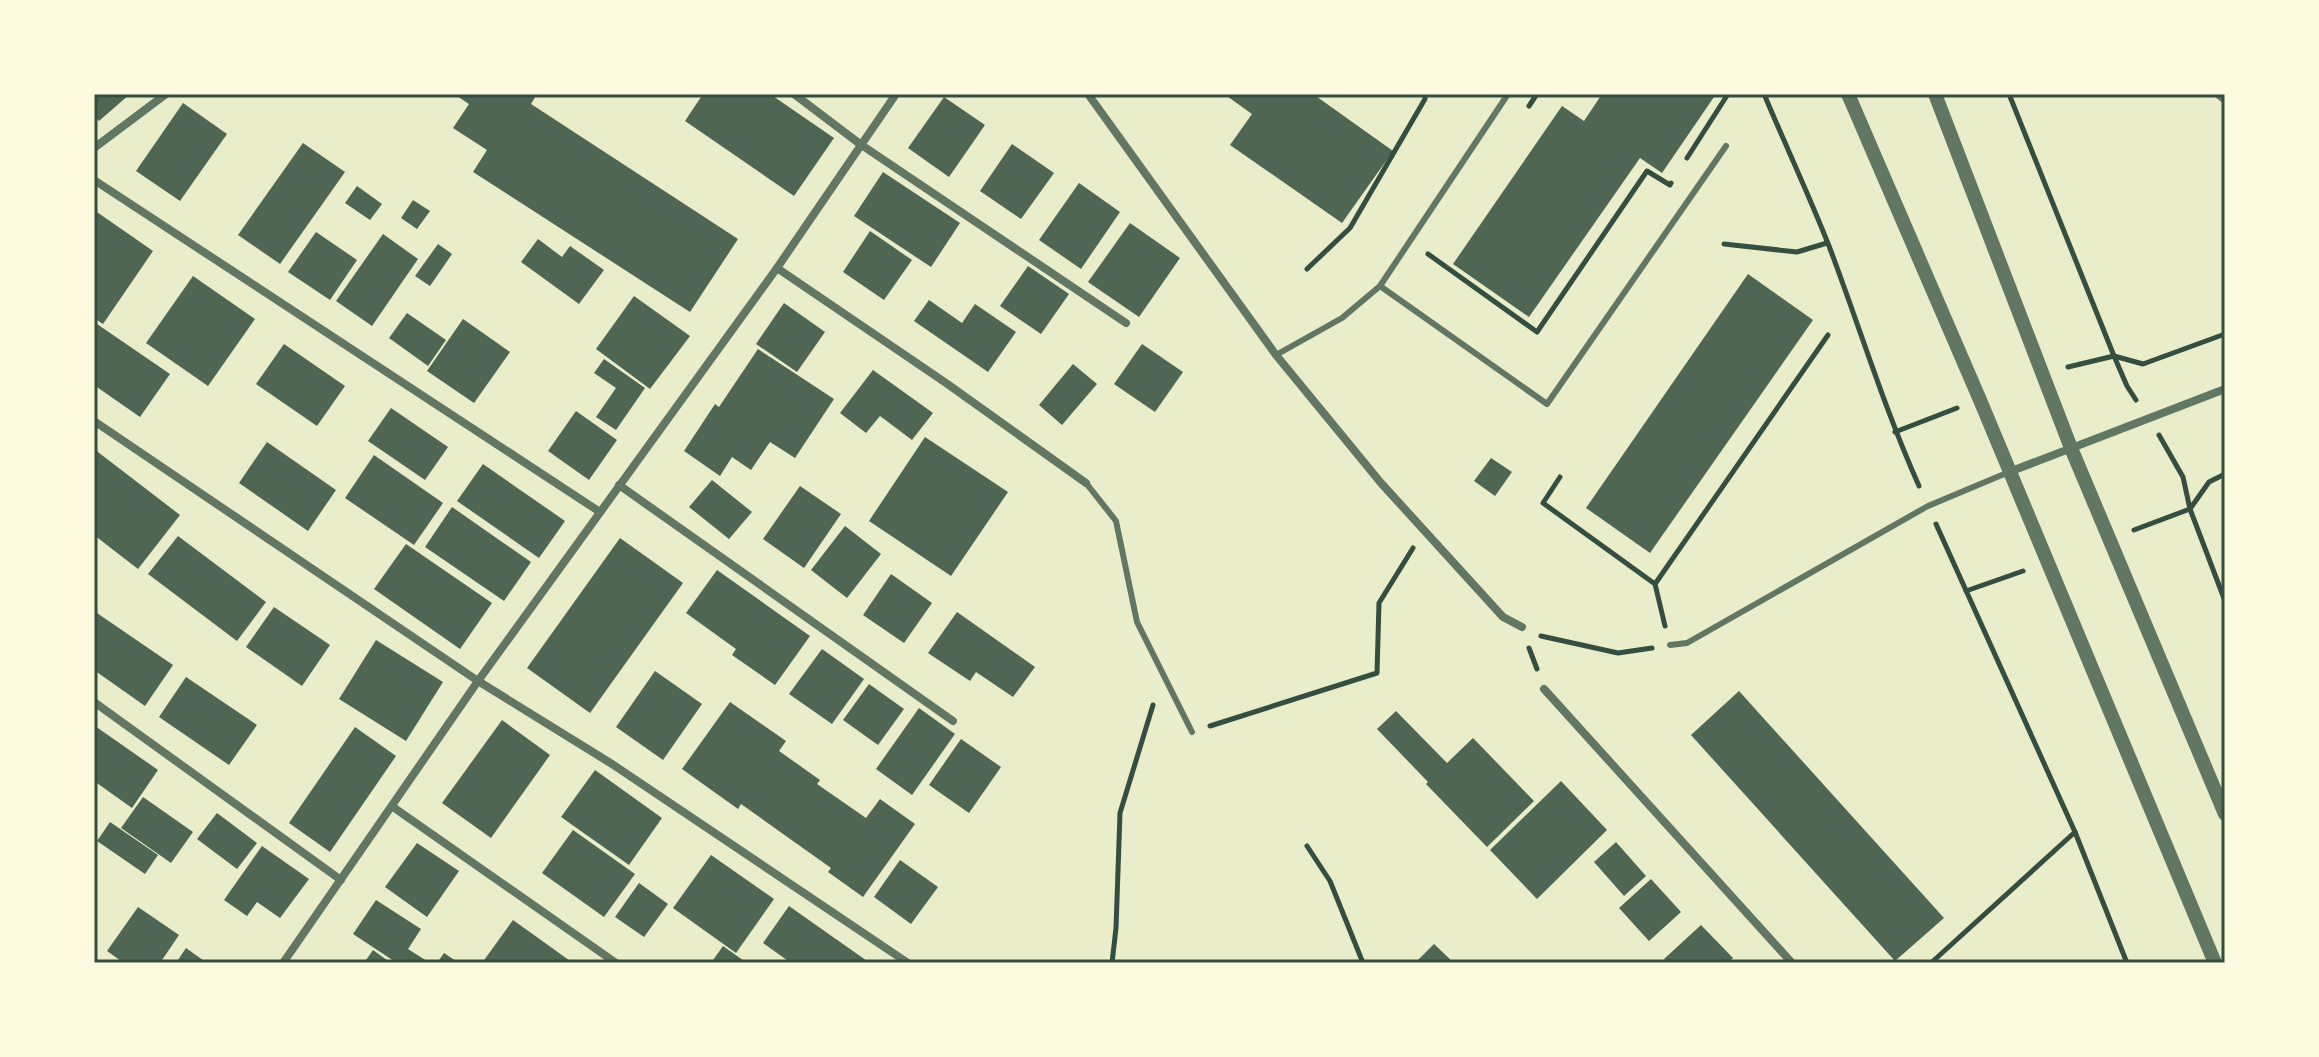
<svg xmlns="http://www.w3.org/2000/svg" width="2319" height="1057" font-family="Literata,serif">
<style>
.building{fill:#4f6655}
.lines{fill:none;stroke-linecap:round;stroke-linejoin:round}
.path{stroke:#344e41;stroke-width:5}
.service{stroke:#617663;stroke-width:6}
.minor{stroke:#617663;stroke-width:8}
.tertiary{stroke:#617663;stroke-width:14}
.neatline{fill:none;stroke:#344e41;stroke-width:3}
</style>
<rect width="100%" height="100%" fill="#e9edc9"/>
<g class="building">
<path d="M 94,94 L 130,94 L 99,121 L 94,116 Z"/>
<path d="M 454,94 L 537,94 L 531,104 L 738,239 L 690,312 L 473,172 L 487,150 L 453,128 L 469,104 Z"/>
<path d="M 703,94 L 770,94 L 834,138 L 794,196 L 685,121 Z"/>
<path d="M 1224,94 L 1313,94 L 1393,151 L 1342,223 L 1230,145 L 1252,114 Z"/>
<path d="M 1602,94 L 1716,94 L 1662,173 L 1640,158 L 1529,317 L 1453,264 L 1562,106 L 1584,121 Z"/>
<path d="M 944,97 L 985,125 L 949,177 L 908,148 Z"/>
<path d="M 183,103 L 227,134 L 180,201 L 136,171 Z"/>
<path d="M 303,143 L 345,172 L 280,264 L 238,235 Z"/>
<path d="M 1012,144 L 1054,173 L 1021,219 L 980,191 Z"/>
<path d="M 883,172 L 960,223 L 931,267 L 854,216 Z"/>
<path d="M 1079,183 L 1120,212 L 1081,269 L 1039,240 Z"/>
<path d="M 357,186 L 382,204 L 370,220 L 345,203 Z"/>
<path d="M 413,200 L 430,211 L 417,229 L 401,218 Z"/>
<path d="M 94,210 L 153,251 L 103,324 L 94,318 Z"/>
<path d="M 1130,223 L 1180,258 L 1139,317 L 1088,282 Z"/>
<path d="M 870,231 L 912,260 L 884,300 L 843,272 Z"/>
<path d="M 316,232 L 357,260 L 330,300 L 288,272 Z"/>
<path d="M 383,234 L 418,259 L 372,326 L 336,301 Z"/>
<path d="M 538,239 L 562,257 L 570,246 L 604,270 L 579,304 L 521,262 Z"/>
<path d="M 438,244 L 452,254 L 430,286 L 415,276 Z"/>
<path d="M 1028,266 L 1069,294 L 1041,334 L 1000,306 Z"/>
<path d="M 1748,274 L 1813,320 L 1650,553 L 1586,508 Z"/>
<path d="M 193,276 L 255,319 L 208,386 L 146,343 Z"/>
<path d="M 634,296 L 690,336 L 650,389 L 596,349 Z"/>
<path d="M 929,300 L 962,323 L 975,304 L 1016,332 L 988,372 L 914,321 Z"/>
<path d="M 784,303 L 825,332 L 797,372 L 756,344 Z"/>
<path d="M 407,313 L 446,340 L 428,366 L 389,338 Z"/>
<path d="M 463,319 L 510,352 L 474,403 L 427,371 Z"/>
<path d="M 94,322 L 170,374 L 140,417 L 94,385 Z"/>
<path d="M 284,344 L 345,386 L 317,426 L 256,384 Z"/>
<path d="M 1142,344 L 1183,372 L 1155,412 L 1114,384 Z"/>
<path d="M 758,349 L 834,399 L 795,458 L 770,442 L 751,470 L 732,457 L 720,476 L 684,451 L 715,404 L 719,407 Z"/>
<path d="M 604,359 L 645,388 L 616,430 L 596,417 L 616,388 L 594,373 Z"/>
<path d="M 1073,364 L 1097,384 L 1062,425 L 1039,405 Z"/>
<path d="M 873,370 L 933,413 L 912,440 L 880,416 L 866,433 L 840,413 Z"/>
<path d="M 391,408 L 448,447 L 425,480 L 368,441 Z"/>
<path d="M 576,411 L 617,440 L 589,480 L 548,451 Z"/>
<path d="M 925,437 L 1008,492 L 951,576 L 869,521 Z"/>
<path d="M 267,442 L 336,490 L 308,531 L 239,483 Z"/>
<path d="M 94,449 L 180,515 L 138,569 L 94,535 Z"/>
<path d="M 374,455 L 443,503 L 414,545 L 345,498 Z"/>
<path d="M 1491,458 L 1512,472 L 1495,496 L 1474,481 Z"/>
<path d="M 483,464 L 565,521 L 539,558 L 457,501 Z"/>
<path d="M 712,480 L 752,512 L 729,539 L 689,507 Z"/>
<path d="M 800,486 L 841,514 L 804,568 L 763,539 Z"/>
<path d="M 452,507 L 531,562 L 504,601 L 425,547 Z"/>
<path d="M 845,526 L 881,554 L 847,598 L 811,570 Z"/>
<path d="M 178,536 L 266,602 L 237,641 L 148,574 Z"/>
<path d="M 620,538 L 683,583 L 590,713 L 527,668 Z"/>
<path d="M 406,544 L 492,603 L 460,649 L 374,589 Z"/>
<path d="M 717,570 L 810,636 L 775,685 L 732,655 L 736,649 L 686,613 Z"/>
<path d="M 891,574 L 932,603 L 904,643 L 863,615 Z"/>
<path d="M 274,607 L 330,645 L 302,686 L 246,647 Z"/>
<path d="M 94,611 L 173,665 L 145,706 L 94,670 Z"/>
<path d="M 957,612 L 1035,667 L 1013,697 L 976,672 L 970,681 L 928,653 Z"/>
<path d="M 376,640 L 443,682 L 406,741 L 339,699 Z"/>
<path d="M 822,649 L 864,679 L 832,724 L 789,694 Z"/>
<path d="M 655,671 L 702,704 L 663,760 L 616,727 Z"/>
<path d="M 186,677 L 257,725 L 229,765 L 159,717 Z"/>
<path d="M 869,684 L 904,709 L 878,745 L 843,720 Z"/>
<path d="M 1739,691 L 1944,918 L 1895,961 L 1691,735 Z"/>
<path d="M 730,702 L 786,741 L 779,751 L 820,780 L 817,784 L 866,818 L 880,799 L 915,824 L 863,897 L 828,872 L 831,868 L 741,804 L 738,809 L 682,769 Z"/>
<path d="M 919,708 L 955,734 L 912,795 L 876,769 Z"/>
<path d="M 1396,711 L 1447,763 L 1473,738 L 1534,801 L 1487,847 L 1426,784 L 1428,782 L 1377,729 Z"/>
<path d="M 502,720 L 550,755 L 491,838 L 442,803 Z"/>
<path d="M 95,726 L 158,770 L 132,808 L 94,781 Z"/>
<path d="M 355,727 L 396,756 L 330,852 L 289,823 Z"/>
<path d="M 961,739 L 1001,767 L 969,813 L 929,785 Z"/>
<path d="M 595,770 L 662,818 L 629,865 L 561,817 Z"/>
<path d="M 1561,781 L 1607,830 L 1537,899 L 1490,850 Z"/>
<path d="M 143,797 L 193,832 L 171,863 L 121,828 Z"/>
<path d="M 217,813 L 257,843 L 237,869 L 197,839 Z"/>
<path d="M 110,822 L 158,855 L 145,874 L 97,841 Z"/>
<path d="M 573,830 L 635,874 L 604,917 L 542,873 Z"/>
<path d="M 1616,842 L 1646,876 L 1624,896 L 1594,862 Z"/>
<path d="M 417,843 L 459,871 L 427,917 L 385,887 Z"/>
<path d="M 262,846 L 309,879 L 280,918 L 257,902 L 247,916 L 224,900 Z"/>
<path d="M 711,855 L 774,899 L 736,953 L 673,908 Z"/>
<path d="M 900,860 L 938,887 L 911,924 L 874,897 Z"/>
<path d="M 1651,879 L 1681,912 L 1649,941 L 1619,908 Z"/>
<path d="M 639,883 L 668,904 L 644,937 L 615,917 Z"/>
<path d="M 376,900 L 421,929 L 408,949 L 430,963 L 397,963 L 353,934 Z"/>
<path d="M 789,906 L 833,937 L 870,963 L 791,963 L 763,943 Z"/>
<path d="M 138,907 L 179,935 L 160,963 L 124,963 L 107,951 Z"/>
<path d="M 513,920 L 573,963 L 482,963 Z"/>
<path d="M 1701,925 L 1733,958 L 1728,963 L 1667,963 L 1664,959 Z"/>
<path d="M 1434,944 L 1454,963 L 1415,963 Z"/>
<path d="M 723,946 L 747,963 L 711,963 Z"/>
<path d="M 186,948 L 207,963 L 176,963 Z"/>
<path d="M 373,950 L 391,963 L 364,963 Z"/>
<path d="M 444,953 L 459,963 L 437,963 Z"/>
</g>
<g class="lines">
<g class="path">
<path d="M 1764,94 C 1785,144 1809,195 1829,246 C 1859,325 1884,408 1919,486"/>
<path d="M 2009,94 L 2114,356 L 2127,386 L 2136,400"/>
<path d="M 1529,106 L 1537,94"/>
<path d="M 1687,158 L 1728,94"/>
<path d="M 1724,244 L 1797,252 L 1827,243"/>
<path d="M 1428,254 L 1537,332 L 1647,171 L 1670,185 L 1671,183"/>
<path d="M 1307,269 L 1350,228 L 1425,99 L 1425,94"/>
<path d="M 2068,367 L 2114,356 L 2143,364 L 2225,334"/>
<path d="M 1895,432 L 1957,408"/>
<path d="M 2159,435 L 2183,477 L 2190,509 L 2225,601"/>
<path d="M 1560,477 L 1543,503 L 1655,584 L 1828,335"/>
<path d="M 1936,524 L 2075,832 L 2127,963"/>
<path d="M 2134,530 L 2190,509 L 2209,482 L 2225,474"/>
<path d="M 1655,584 L 1665,626"/>
<path d="M 1966,591 L 2023,571"/>
<path d="M 1541,636 L 1618,653 L 1652,648"/>
<path d="M 1529,648 L 1537,669"/>
<path d="M 1210,726 L 1377,673 L 1379,603 L 1413,548"/>
<path d="M 1307,846 L 1330,881 L 1363,963"/>
<path d="M 1112,963 L 1116,928 L 1120,813 L 1153,705"/>
<path d="M 1931,963 L 2075,832"/>
</g>
<g class="service">
<path d="M 2216,94 L 2225,101"/>
<path d="M 1380,286 L 1508,94"/>
<path d="M 1276,355 L 1342,318 L 1380,286 L 1547,404 L 1726,146"/>
<path d="M 1086,483 L 1116,521 L 1137,622 L 1192,732"/>
<path d="M 1670,645 L 1687,643 L 1928,506 L 2009,472"/>
</g>
<g class="minor">
<path d="M 794,94 L 860,144 L 1126,323"/>
<path d="M 1088,94 L 1276,355 L 1381,483 L 1503,617 L 1522,627"/>
<path d="M 94,148 L 166,94"/>
<path d="M 94,180 L 600,512"/>
<path d="M 777,268 L 946,383 L 1086,483"/>
<path d="M 94,421 L 478,681 L 612,764 L 908,963"/>
<path d="M 2009,472 L 2225,389"/>
<path d="M 619,485 L 953,721"/>
<path d="M 1544,689 L 1792,963"/>
<path d="M 94,702 L 341,880"/>
<path d="M 393,807 L 616,963"/>
<path d="M 283,963 L 478,681 L 777,268 L 896,94"/>
</g>
<g class="tertiary">
<path d="M 1848,94 L 1980,400 L 2215,963"/>
<path d="M 1935,94 L 2071,448 L 2225,814"/>
</g>
</g>
<rect width="2319" height="1057" fill="none" stroke="#fefae0" stroke-width="192"/>
<rect x="96" y="96" width="2127" height="865" class="neatline"/>
</svg>
